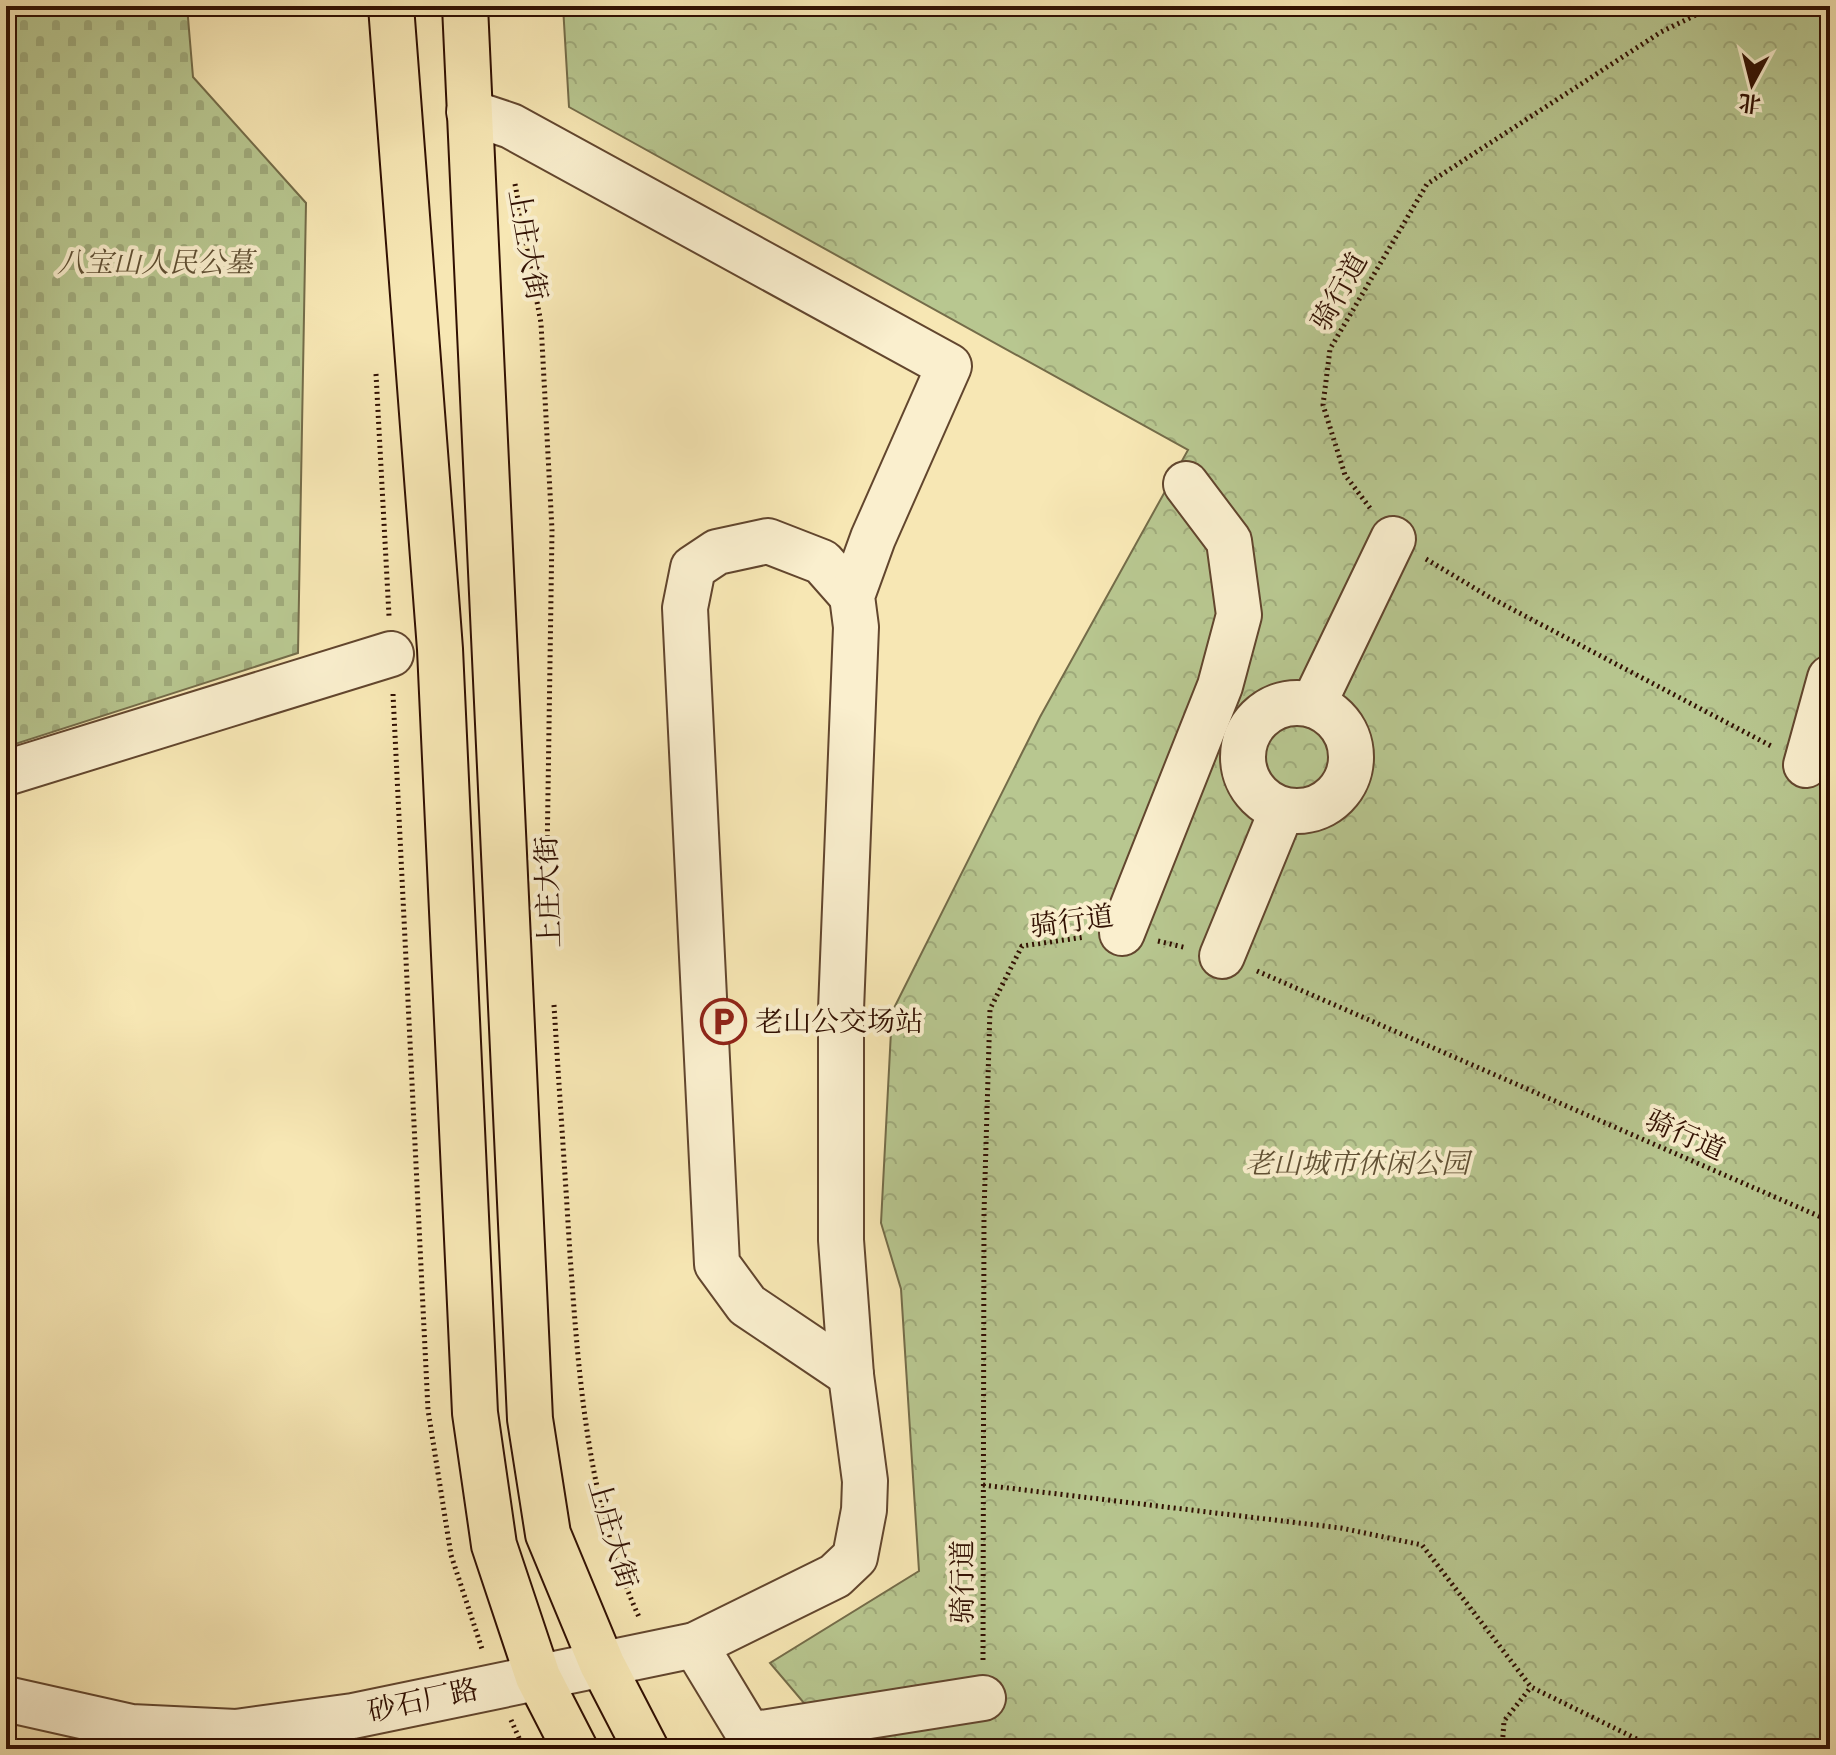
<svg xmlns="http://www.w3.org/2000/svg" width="1836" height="1755" font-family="'Libre Bodoni','Noto Serif SC',serif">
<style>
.forest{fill:url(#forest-crowns);stroke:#746c49;stroke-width:2}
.cemetery{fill:url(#cemetery-stones);stroke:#746c49;stroke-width:2}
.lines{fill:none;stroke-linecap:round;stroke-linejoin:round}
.minor-casing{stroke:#62462e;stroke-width:48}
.major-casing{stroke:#311002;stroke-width:48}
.path{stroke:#311002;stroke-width:5;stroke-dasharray:2 4;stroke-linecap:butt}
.minor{stroke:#faefce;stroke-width:44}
.major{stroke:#f7e7b4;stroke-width:44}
.labels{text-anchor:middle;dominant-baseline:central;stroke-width:8;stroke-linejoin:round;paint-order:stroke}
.street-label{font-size:28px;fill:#311002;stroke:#faefce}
.park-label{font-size:28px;font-style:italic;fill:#605034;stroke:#faefce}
.poi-label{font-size:28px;fill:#311002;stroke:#faefce;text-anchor:start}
</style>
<defs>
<pattern id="forest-crowns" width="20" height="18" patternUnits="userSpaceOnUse" patternTransform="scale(2)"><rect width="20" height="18" fill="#b8c790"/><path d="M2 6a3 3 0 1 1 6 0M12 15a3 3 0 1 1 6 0" fill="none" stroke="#9faa7b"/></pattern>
<pattern id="cemetery-stones" width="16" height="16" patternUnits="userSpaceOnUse" patternTransform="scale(2)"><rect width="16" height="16" fill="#b8c790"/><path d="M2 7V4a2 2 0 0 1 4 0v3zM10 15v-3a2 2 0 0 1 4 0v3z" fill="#9faa7b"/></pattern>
</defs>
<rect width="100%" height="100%" fill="#f7e7b4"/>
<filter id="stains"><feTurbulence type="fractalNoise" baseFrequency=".0025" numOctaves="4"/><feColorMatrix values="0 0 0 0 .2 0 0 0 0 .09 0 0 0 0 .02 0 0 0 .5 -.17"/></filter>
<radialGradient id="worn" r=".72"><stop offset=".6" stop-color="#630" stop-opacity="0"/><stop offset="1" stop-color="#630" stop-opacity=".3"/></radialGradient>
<path class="forest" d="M 563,6 L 1830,6 L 1830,1749 L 843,1749 L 770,1663 L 919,1571 L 901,1289 L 881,1223 L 892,1012 L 1040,717 L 1188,450 L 569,107 Z"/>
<path class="cemetery" d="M 6,6 L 187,6 L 193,77 L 306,203 L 298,653 L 6,747 Z"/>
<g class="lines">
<defs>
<g id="minor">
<circle cx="1297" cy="757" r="54"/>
<path d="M 1313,705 L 1393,539"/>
<path d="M 1806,765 L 1830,678"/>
<path d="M 6,773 L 391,654"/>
<path d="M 1122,933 L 1220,686 L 1239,615 L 1229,541 L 1186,484"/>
<path d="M 1222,956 L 1282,810"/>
<path d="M 851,1375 L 747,1305 L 717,1264 L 685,608 L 693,568 L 717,552 L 768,541 L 822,562 L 852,596"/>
<path d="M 695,1645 L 758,1749"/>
<path d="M 6,1699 L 131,1727 L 236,1732 L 353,1716 L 695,1645 L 835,1576 L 855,1557 L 864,1510 L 865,1481 L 851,1375 L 841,1240 L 841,1010 L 856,627 L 852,596 L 873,538 L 949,366 L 511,126 L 469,112"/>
<path d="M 749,1735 L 983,1698"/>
</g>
<g id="major">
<path d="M 391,6 L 440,649 L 475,1413 L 494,1545 L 538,1677 L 575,1749"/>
<path d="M 465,6 L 530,1419 L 548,1534 L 602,1664 L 646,1749"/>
</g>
</defs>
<use href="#minor" class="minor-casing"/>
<use href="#major" class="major-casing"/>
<g class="path">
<path d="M 515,184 L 541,323 L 552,530 L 547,859"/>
<path d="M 376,374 L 389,616"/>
<path d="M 1370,508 L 1345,475 L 1323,405 L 1330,349 L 1427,184 L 1661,32 L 1714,6"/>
<path d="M 1426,559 L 1491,598 L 1773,747"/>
<path d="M 393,694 L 428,1410 L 451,1555 L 483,1652"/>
<path d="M 1158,941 L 1187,948"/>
<path d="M 1257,971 L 1830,1221"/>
<path d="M 554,1005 C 559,1088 565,1171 570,1255 C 579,1379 587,1503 639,1617"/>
<path d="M 983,1485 L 1341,1528 L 1422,1545 L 1531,1687 L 1649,1745 L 1678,1749"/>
<path d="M 983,1660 L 984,1213 L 990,1009 L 1022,946 L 1085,937"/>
<path d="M 511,1720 L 524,1749"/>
<path d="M 1502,1749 L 1504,1721 L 1531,1687"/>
</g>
<use href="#minor" class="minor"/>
<use href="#major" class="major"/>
</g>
<defs>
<symbol id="parking-ring" viewBox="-11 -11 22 22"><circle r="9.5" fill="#faefce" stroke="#8f2418" stroke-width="1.5"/><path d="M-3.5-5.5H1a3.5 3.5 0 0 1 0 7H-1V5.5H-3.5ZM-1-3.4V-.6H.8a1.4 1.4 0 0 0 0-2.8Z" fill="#8f2418"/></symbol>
</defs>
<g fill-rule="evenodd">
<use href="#parking-ring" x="698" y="996" width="51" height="51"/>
</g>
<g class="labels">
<g class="street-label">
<text transform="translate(527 245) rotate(80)">上庄大街</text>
<text transform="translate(1340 292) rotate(-61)">骑行道</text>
<text transform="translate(549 892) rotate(-92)">上庄大街</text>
<text transform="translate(1072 922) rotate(-8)">骑行道</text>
<text transform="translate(1685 1136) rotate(24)">骑行道</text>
<text transform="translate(612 1534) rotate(74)">上庄大街</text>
<text transform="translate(963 1582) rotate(-90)">骑行道</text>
<text transform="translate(423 1701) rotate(-12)">砂石厂路</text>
</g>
<g class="park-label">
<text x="155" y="263">八宝山人民公墓</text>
<text x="1357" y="1164">老山城市休闲公园</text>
</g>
<g class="poi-label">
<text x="755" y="1022">老山公交场站</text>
</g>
</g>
<rect width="1836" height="1755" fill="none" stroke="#f7e7b4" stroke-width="32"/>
<rect x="8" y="8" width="1820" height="1739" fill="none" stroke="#311002" stroke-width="4"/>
<rect x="16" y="16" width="1804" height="1723" fill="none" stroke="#311002" stroke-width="2"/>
<g transform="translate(1752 84) rotate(187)" stroke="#faefce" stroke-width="6" paint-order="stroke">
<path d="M0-6L14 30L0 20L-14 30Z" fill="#311002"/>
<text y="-12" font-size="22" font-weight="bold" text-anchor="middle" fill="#311002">北</text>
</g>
<rect width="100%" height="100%" filter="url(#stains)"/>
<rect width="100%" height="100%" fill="url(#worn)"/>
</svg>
